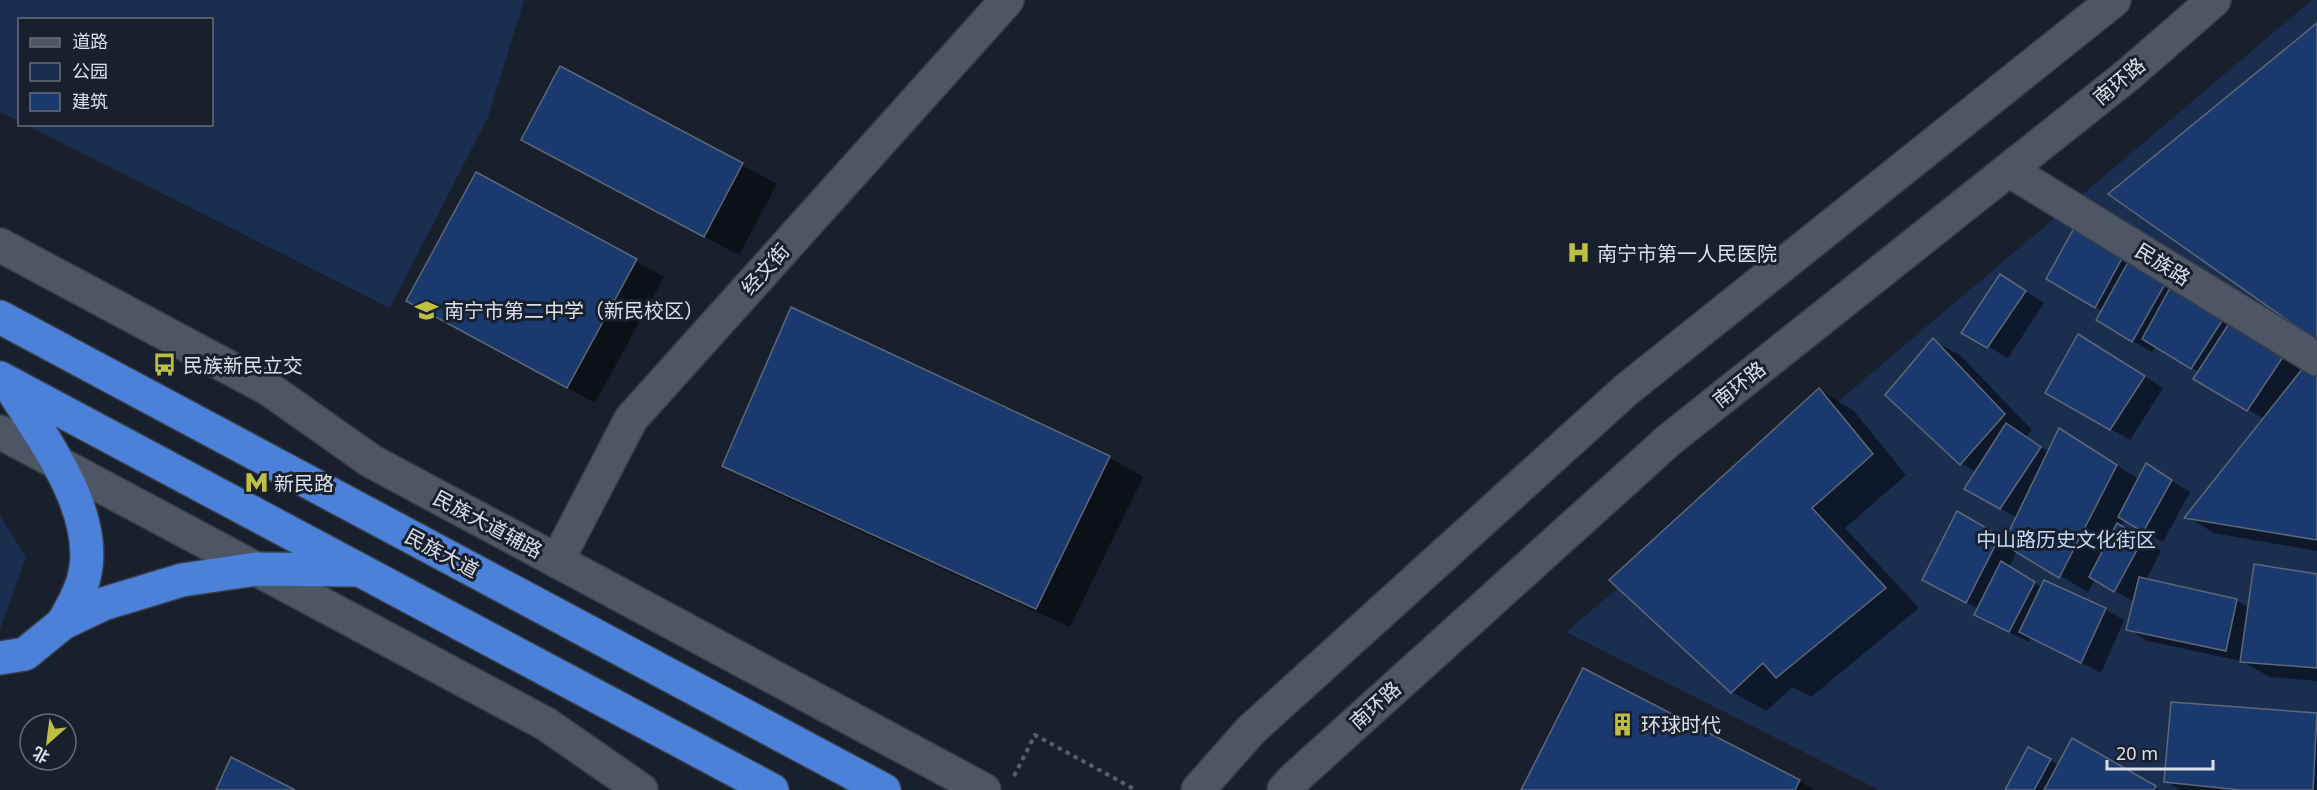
<svg xmlns="http://www.w3.org/2000/svg" width="2317" height="790" font-family="'Noto Sans','Noto Sans SC',sans-serif">
<style>
.green{fill:#1a2e50}
.shadow{fill:#0007}
.building{fill:#1a3a6f;stroke:#5e6877;stroke-width:1.5}
.lines{fill:none;stroke-linecap:round;stroke-linejoin:round}
.street-casing{stroke:#373d48;stroke-width:36}
.secondary-casing{stroke:#373d48;stroke-width:36}
.highway-casing{stroke:#373d48;stroke-width:36}
.path{stroke:#575f6a;stroke-width:4;stroke-dasharray:4.5 4.5;stroke-linecap:butt}
.street{stroke:#4d5665;stroke-width:33}
.secondary{stroke:#4d5665;stroke-width:33}
.highway{stroke:#4c81d9;stroke-width:33}
.labels{text-anchor:middle;dominant-baseline:central;stroke-width:6;stroke-linejoin:round;paint-order:stroke}
.street-label{font-size:20px;fill:#dae0e8;stroke:#18202d}
.poi-label{font-size:20px;fill:#dae0e8;stroke:#18202d;text-anchor:start}
.park-label{font-size:20px;fill:#c5d9fb;stroke:#18202d}
</style>
<rect width="100%" height="100%" fill="#18202d"/>
<g class="green">
<path d="M 0,0 L 524,0 L 488,117 L 390,308 L 26,125 L 212,124 L 212,20 L 20,20 L 19,121 L 0,112 Z"/>
<path d="M 2312,0 L 2317,0 L 2317,790 L 1879,790 L 1566,632 Z"/>
<path d="M 0,516 L 26,557 L 0,629 Z"/>
</g>
<g class="shadow">
<path d="M 561,68 L 777,184 L 739,255 L 523,140 Z"/>
<path d="M 476,174 L 664,277 L 595,403 L 435,316 Z"/>
<path d="M 2079,221 L 2303,371 L 2317,378 L 2317,551 L 2214,533 L 2187,517 L 2264,419 L 2195,378 L 2199,372 L 2155,346 L 2152,352 L 2132,341 L 2103,311 L 2048,278 Z"/>
<path d="M 2019,287 L 2044,303 L 2008,358 L 1963,332 Z"/>
<path d="M 1933,340 L 1961,356 L 2032,430 L 2026,437 L 2049,452 L 2059,430 L 2139,479 L 2166,477 L 2190,492 L 2163,542 L 2125,520 L 2121,527 L 2161,551 L 2146,580 L 2236,600 L 2249,608 L 2317,576 L 2317,681 L 2270,677 L 2241,661 L 2148,641 L 2128,629 L 2134,602 L 2095,579 L 2088,592 L 2017,551 L 2009,567 L 2043,588 L 2105,609 L 2124,620 L 2101,673 L 2031,637 L 2029,642 L 1996,626 L 1976,615 L 1979,609 L 1943,591 L 1958,513 L 2006,541 L 2017,518 L 1966,488 L 1976,472 L 1961,463 Z"/>
<path d="M 2098,347 L 2163,388 L 2130,440 L 2047,392 Z"/>
<path d="M 1819,390 L 1853,410 L 1906,475 L 1845,528 L 1919,608 L 1811,697 L 1793,687 L 1766,711 L 1732,692 Z"/>
<path d="M 1109,457 L 1143,477 L 1070,627 L 758,485 L 724,466 Z"/>
<path d="M 2172,703 L 2317,715 L 2317,790 L 2180,790 L 2166,782 Z"/>
<path d="M 2072,740 L 2160,790 L 2007,790 L 2028,749 L 2059,765 Z"/>
<path d="M 1799,781 L 1815,790 L 1523,790 Z"/>
</g>
<g class="building">
<path d="M 2317,23 L 2317,341 L 2108,194 Z"/>
<path d="M 560,66 L 743,163 L 704,237 L 521,140 Z"/>
<path d="M 476,172 L 637,259 L 567,388 L 406,301 Z"/>
<path d="M 2079,219 L 2126,251 L 2095,308 L 2046,279 Z"/>
<path d="M 2132,255 L 2169,277 L 2132,342 L 2096,320 Z"/>
<path d="M 2000,274 L 2026,291 L 1987,348 L 1961,333 Z"/>
<path d="M 2175,279 L 2227,313 L 2191,369 L 2142,339 Z"/>
<path d="M 791,307 L 1110,456 L 1036,609 L 722,466 Z"/>
<path d="M 2230,322 L 2283,357 L 2247,411 L 2193,379 Z"/>
<path d="M 2078,334 L 2145,376 L 2110,430 L 2045,393 Z"/>
<path d="M 1933,338 L 2005,414 L 1960,465 L 1885,395 Z"/>
<path d="M 2303,368 L 2317,377 L 2317,540 L 2184,518 Z"/>
<path d="M 1819,388 L 1873,454 L 1812,508 L 1886,588 L 1776,678 L 1763,663 L 1731,693 L 1609,580 Z"/>
<path d="M 2006,423 L 2041,447 L 2000,509 L 1964,489 Z"/>
<path d="M 2059,428 L 2117,465 L 2059,578 L 2003,544 Z"/>
<path d="M 2146,463 L 2172,480 L 2143,532 L 2118,517 Z"/>
<path d="M 1957,511 L 2000,536 L 1966,603 L 1922,580 Z"/>
<path d="M 2117,523 L 2143,539 L 2114,592 L 2089,577 Z"/>
<path d="M 2001,561 L 2035,582 L 2009,632 L 1974,615 Z"/>
<path d="M 2254,564 L 2317,574 L 2317,668 L 2240,662 Z"/>
<path d="M 2139,577 L 2237,599 L 2226,651 L 2126,630 Z"/>
<path d="M 2044,580 L 2106,608 L 2081,663 L 2019,632 Z"/>
<path d="M 1583,668 L 1800,780 L 1795,790 L 1521,790 Z"/>
<path d="M 2171,702 L 2317,713 L 2313,790 L 2240,790 L 2164,782 Z"/>
<path d="M 2072,738 L 2156,786 L 2154,790 L 2044,790 Z"/>
<path d="M 2028,747 L 2051,759 L 2034,790 L 2005,790 Z"/>
<path d="M 231,757 L 295,790 L 216,790 Z"/>
</g>
<g class="lines">
<defs>
<g id="street">
<path d="M 2009,170 L 2317,359"/>
<path d="M 557,561 L 631,419 L 1007,0"/>
</g>
<g id="secondary">
<path d="M 0,245 L 269,389 L 371,461 L 984,790"/>
<path d="M 0,432 L 546,724 L 641,790"/>
<path d="M 1198,790 L 1251,730 L 1626,390 L 2114,0"/>
<path d="M 1284,790 L 1295,778 L 1669,440 L 2129,74 L 2214,0"/>
</g>
<g id="highway">
<path d="M 0,317 L 884,790"/>
<path d="M 0,378 L 772,790"/>
<path d="M 8,383 C 41,436 103,515 83,581 C 79,596 70,610 63,623"/>
<path d="M 0,658 L 25,654 L 63,623 L 103,604 L 182,580 L 256,569 L 353,570"/>
</g>
</defs>
<use href="#street" class="street-casing"/>
<use href="#secondary" class="secondary-casing"/>
<use href="#highway" class="highway-casing"/>
<path class="path" d="M 1014,776 L 1035,735 L 1136,790"/>
<use href="#street" class="street"/>
<use href="#secondary" class="secondary"/>
<use href="#highway" class="highway"/>
</g>
<defs>
<symbol id="hospital-bare" viewBox="-9 -9 18 18"><path d="M-5-5h3v3.5h4V-5h3V5h-3V1.5h-4V5h-3Z" fill="#bdbf43" stroke="#18202d" stroke-width="2.5" paint-order="stroke"/></symbol>
<symbol id="school-bare" viewBox="-9 -9 18 18"><path d="M0-5L7-2L0 1L-7-2ZM-4 1L0 2.5L4 1V4Q0 6-4 4Z" fill="#bdbf43" stroke="#18202d" stroke-width="2.5" paint-order="stroke"/></symbol>
<symbol id="bus-bare" viewBox="-9 -9 18 18"><path d="M-5-6H5V4H4V6H2V4H-2V6H-4V4H-5ZM-3.5-4V0h7V-4ZM-3.5 1.2v1.5H-2V1.2ZM2 1.2v1.5H3.5V1.2Z" fill="#bdbf43" stroke="#18202d" stroke-width="2.5" paint-order="stroke"/></symbol>
<symbol id="metro-bare" viewBox="-9 -9 18 18"><path d="M-5.5 5V-5H-3L0 0L3-5H5.5V5H3V-.5L0 4L-3-.5V5Z" fill="#bdbf43" stroke="#18202d" stroke-width="2.5" paint-order="stroke"/></symbol>
<symbol id="building-bare" viewBox="-9 -9 18 18"><path d="M-4-6H4V6H1V3H-1V6H-4ZM-2.5-4.3h1.7v1.8h-1.7ZM.8-4.3h1.7v1.8H.8ZM-2.5-1h1.7V.8h-1.7ZM.8-1h1.7V.8H.8Z" fill="#bdbf43" stroke="#18202d" stroke-width="2.5" paint-order="stroke"/></symbol>
</defs>
<g fill-rule="evenodd">
<use href="#hospital-bare" x="1562" y="236" width="33" height="33"/>
<use href="#school-bare" x="410" y="294" width="33" height="33"/>
<use href="#bus-bare" x="148" y="348" width="33" height="33"/>
<use href="#metro-bare" x="240" y="466" width="33" height="33"/>
<use href="#building-bare" x="1606" y="708" width="33" height="33"/>
</g>
<g class="labels">
<g class="street-label">
<text transform="translate(2119 81) rotate(-40)">南环路</text>
<text transform="translate(2163 264) rotate(32)">民族路</text>
<text transform="translate(765 269) rotate(-48)">经文街</text>
<text transform="translate(1739 384) rotate(-38)">南环路</text>
<text transform="translate(488 524) rotate(28)">民族大道辅路</text>
<text transform="translate(442 553) rotate(28)">民族大道</text>
<text transform="translate(1375 705) rotate(-42)">南环路</text>
</g>
<g class="poi-label">
<text x="1597" y="253">南宁市第一人民医院</text>
<text x="444" y="310">南宁市第二中学（新民校区）</text>
<text x="183" y="365">民族新民立交</text>
<text x="274" y="483">新民路</text>
<text x="1641" y="724">环球时代</text>
</g>
<g class="park-label">
<text x="2066" y="539">中山路历史文化街区</text>
</g>
</g>
<rect x="18" y="18" width="195" height="108" fill="#18202d" stroke="#666d78" stroke-width="1.5"/>
<rect x="30" y="38" width="30" height="9" fill="#4d5665" stroke="#666d78" stroke-width="1.5"/>
<text x="72" y="48" font-size="18" fill="#dae0e8">道路</text>
<rect x="30" y="63" width="30" height="18" fill="#1a2e50" stroke="#666d78" stroke-width="1.5"/>
<text x="72" y="78" font-size="18" fill="#dae0e8">公园</text>
<rect x="30" y="93" width="30" height="18" fill="#1a3a6f" stroke="#666d78" stroke-width="1.5"/>
<text x="72" y="108" font-size="18" fill="#dae0e8">建筑</text>
<g transform="translate(48 742) rotate(208)"><circle r="28" fill="#18202d" stroke="#666d78" stroke-width="1.5"/>
<path d="M0-4.5L10 22L0 15L-10 22Z" fill="#bdbf43"/>
<text y="-9" font-size="16" font-weight="bold" text-anchor="middle" fill="#dae0e8">北</text>
</g>
<path d="M2107 760v9h106v-9" fill="none" stroke="#dae0e8" stroke-width="3"/>
<text x="2116" y="760" font-size="18" fill="#dae0e8" stroke="#18202d" stroke-width="4.5" paint-order="stroke">20 m</text>
</svg>
